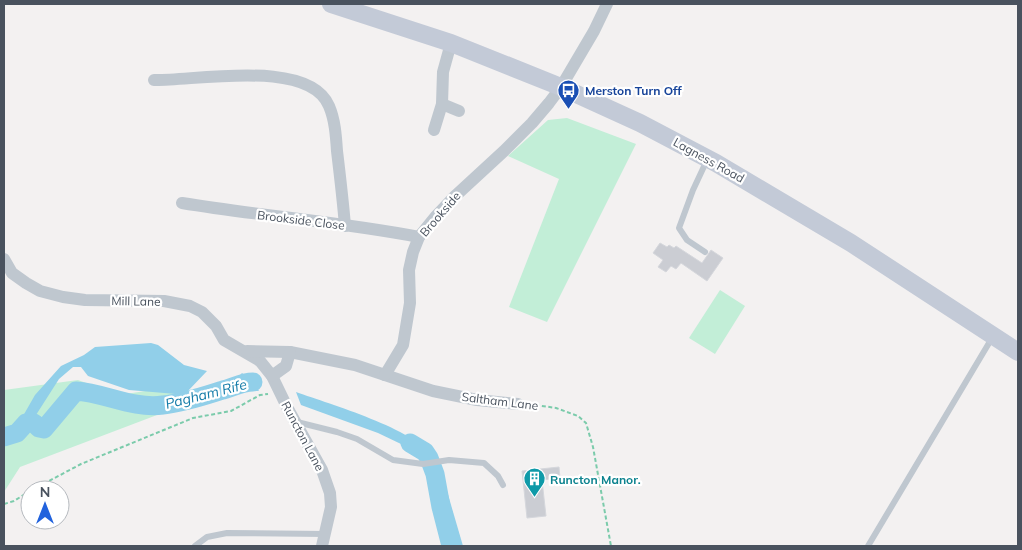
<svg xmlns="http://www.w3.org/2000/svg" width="1022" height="550" font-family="Mulish,sans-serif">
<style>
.green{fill:#c2eed7}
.water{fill:#91cfe9}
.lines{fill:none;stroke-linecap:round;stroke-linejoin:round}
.river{stroke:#91cfe9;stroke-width:19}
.building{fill:#cbcdd3;stroke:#d5d7dc}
.path{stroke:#7bcbab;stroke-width:2;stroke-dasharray:4 2.5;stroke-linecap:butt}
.lane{stroke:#bfc7cf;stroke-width:6}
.street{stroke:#bfc7cf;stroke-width:12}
.secondary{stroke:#c3cad7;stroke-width:18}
.labels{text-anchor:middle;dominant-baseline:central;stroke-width:4.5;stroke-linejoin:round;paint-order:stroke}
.transit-label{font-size:12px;font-weight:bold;fill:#164399;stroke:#fff;text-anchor:start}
.street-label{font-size:12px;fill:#49525e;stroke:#fff}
.culture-label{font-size:12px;font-weight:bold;fill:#0d838f;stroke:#fff;text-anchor:start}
.water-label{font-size:14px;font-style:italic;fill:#137ba8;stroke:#fff}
</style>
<rect width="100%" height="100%" fill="#f3f1f1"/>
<g class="green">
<path d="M 567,118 L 636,144 L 547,322 L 509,307 L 559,179 L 508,156 L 548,120 Z"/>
<path d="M 720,290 L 745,306 L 715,354 L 689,338 Z"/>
<path d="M 78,380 L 119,395 L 178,386 L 186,404 L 20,467 L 4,492 L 4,390 Z"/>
</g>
<g class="water">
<path d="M 151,343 L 158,345 L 184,365 L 207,371 L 187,392 L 176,394 L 129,390 L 88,376 L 81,367 L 73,367 L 59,379 L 20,440 L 4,443 L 4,431 L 12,430 L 19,423 L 35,395 L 61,366 L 84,355 L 95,347 Z"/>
<path d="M 242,373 L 253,382 L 259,391 L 235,390 L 229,392 L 226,381 L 230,378 L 237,378 Z"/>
<path d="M 296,392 C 332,405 413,428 435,458 L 418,457 L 401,444 L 378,433 L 301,405 Z"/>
<path d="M 428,474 L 442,474 L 463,546 L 446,546 Z"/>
</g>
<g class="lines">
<g class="river">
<path d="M 4,437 L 17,433 L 26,423 L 34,423 L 39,428 L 44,429 L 76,391 C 105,393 132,409 163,405 C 184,403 204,396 223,390 C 234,387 242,382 253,382"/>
<path d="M 410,443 L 425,452 L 429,458 L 435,474 L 441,507 L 451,546"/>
</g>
</g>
<g class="building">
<path d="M 660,243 L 667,247 L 669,245 L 674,248 L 676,246 L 702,263 L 711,250 L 723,258 L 707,281 L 681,263 L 676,269 L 671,266 L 666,272 L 658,267 L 663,260 L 653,253 Z"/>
<path d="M 559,467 L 560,478 L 542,480 L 546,516 L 527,518 L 522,471 Z"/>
</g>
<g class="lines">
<g class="path">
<path d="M 529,404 L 556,408 L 578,416 L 586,423 L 593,447 L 611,546"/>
<path d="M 32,490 L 81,464 L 193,418 L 231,411 L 260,395 L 268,394"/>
<path d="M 4,504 L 14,501 L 30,491"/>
</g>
<g class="lane">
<path d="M 705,252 L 687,240 L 679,228 L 693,190 L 707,160"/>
<path d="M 297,422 L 337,432 L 357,439 L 393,460 L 423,464 L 449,460 L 484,463 L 498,476 L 503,485"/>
<path d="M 195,546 L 207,537 L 227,533 L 325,534"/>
<path d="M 868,546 L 992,338"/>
</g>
<g class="street">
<path d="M 154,80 C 195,81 309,58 329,106 C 335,120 336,136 337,151 C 340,176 343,201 345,226"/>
<path d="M 442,104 L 459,111"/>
<path d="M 434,130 L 442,104 L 443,72 L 451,43"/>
<path d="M 182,203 C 261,216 341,222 419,237"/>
<path d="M 4,259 L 12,273 L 26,283 L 40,291 L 63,297 L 85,300 L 164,301 L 190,306 L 202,312 L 216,326 L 224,340 L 260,361 L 272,376 L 288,409 L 322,470 L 330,493 L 331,507 L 322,546"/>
<path d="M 247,351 L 290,352 L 355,365 L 433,391 L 477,400 L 518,404"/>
<path d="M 385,375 L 403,345 L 410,303 L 409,270 L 413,252 L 419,237 L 436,216 L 453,198 L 504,151 L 532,123 L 549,103 L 561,87 L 594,31 L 607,4"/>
<path d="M 272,376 L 286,366 L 290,352"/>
</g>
<path class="secondary" d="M 331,4 L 451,43 L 561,87 L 640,123 L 716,163 L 851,243 L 1018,352"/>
</g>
<defs>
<symbol id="bus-pin" viewBox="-11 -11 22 30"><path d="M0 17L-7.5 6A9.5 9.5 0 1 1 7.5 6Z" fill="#1a4fb4" stroke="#fff"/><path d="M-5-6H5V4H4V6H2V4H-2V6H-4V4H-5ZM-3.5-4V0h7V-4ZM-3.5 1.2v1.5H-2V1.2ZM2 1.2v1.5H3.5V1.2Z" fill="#fff"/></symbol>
<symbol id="building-pin" viewBox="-11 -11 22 30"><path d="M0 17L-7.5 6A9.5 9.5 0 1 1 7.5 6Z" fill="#0f9aa8" stroke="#fff"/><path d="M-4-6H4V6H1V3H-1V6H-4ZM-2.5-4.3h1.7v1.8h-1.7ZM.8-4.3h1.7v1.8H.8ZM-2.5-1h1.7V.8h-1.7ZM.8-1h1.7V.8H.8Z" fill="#fff"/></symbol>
</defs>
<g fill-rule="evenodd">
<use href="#bus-pin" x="556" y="78" width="25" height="34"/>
<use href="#building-pin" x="522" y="466" width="25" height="34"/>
</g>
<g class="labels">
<g class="transit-label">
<text x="585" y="90">Merston Turn Off</text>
</g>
<g class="street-label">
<text transform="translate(709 160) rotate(29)">Lagness Road</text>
<text transform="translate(440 214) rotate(-49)">Brookside</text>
<text transform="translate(301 220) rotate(7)">Brookside Close</text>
<text transform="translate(136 301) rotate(1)">Mill Lane</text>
<text transform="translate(500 401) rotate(7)">Saltham Lane</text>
<text transform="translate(303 436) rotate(62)">Runcton Lane</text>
</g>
<g class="culture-label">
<text x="550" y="479">Runcton Manor.</text>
</g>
<g class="water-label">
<text transform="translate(206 394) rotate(-14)">Pagham Rife</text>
</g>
</g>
<rect width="1022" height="550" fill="none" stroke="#49525e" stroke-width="10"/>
<g transform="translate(45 505)"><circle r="24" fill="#ffffff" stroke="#b6babf"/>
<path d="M0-4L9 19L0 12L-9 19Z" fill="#2162dd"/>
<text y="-8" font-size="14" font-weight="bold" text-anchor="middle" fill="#49525e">N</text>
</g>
</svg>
